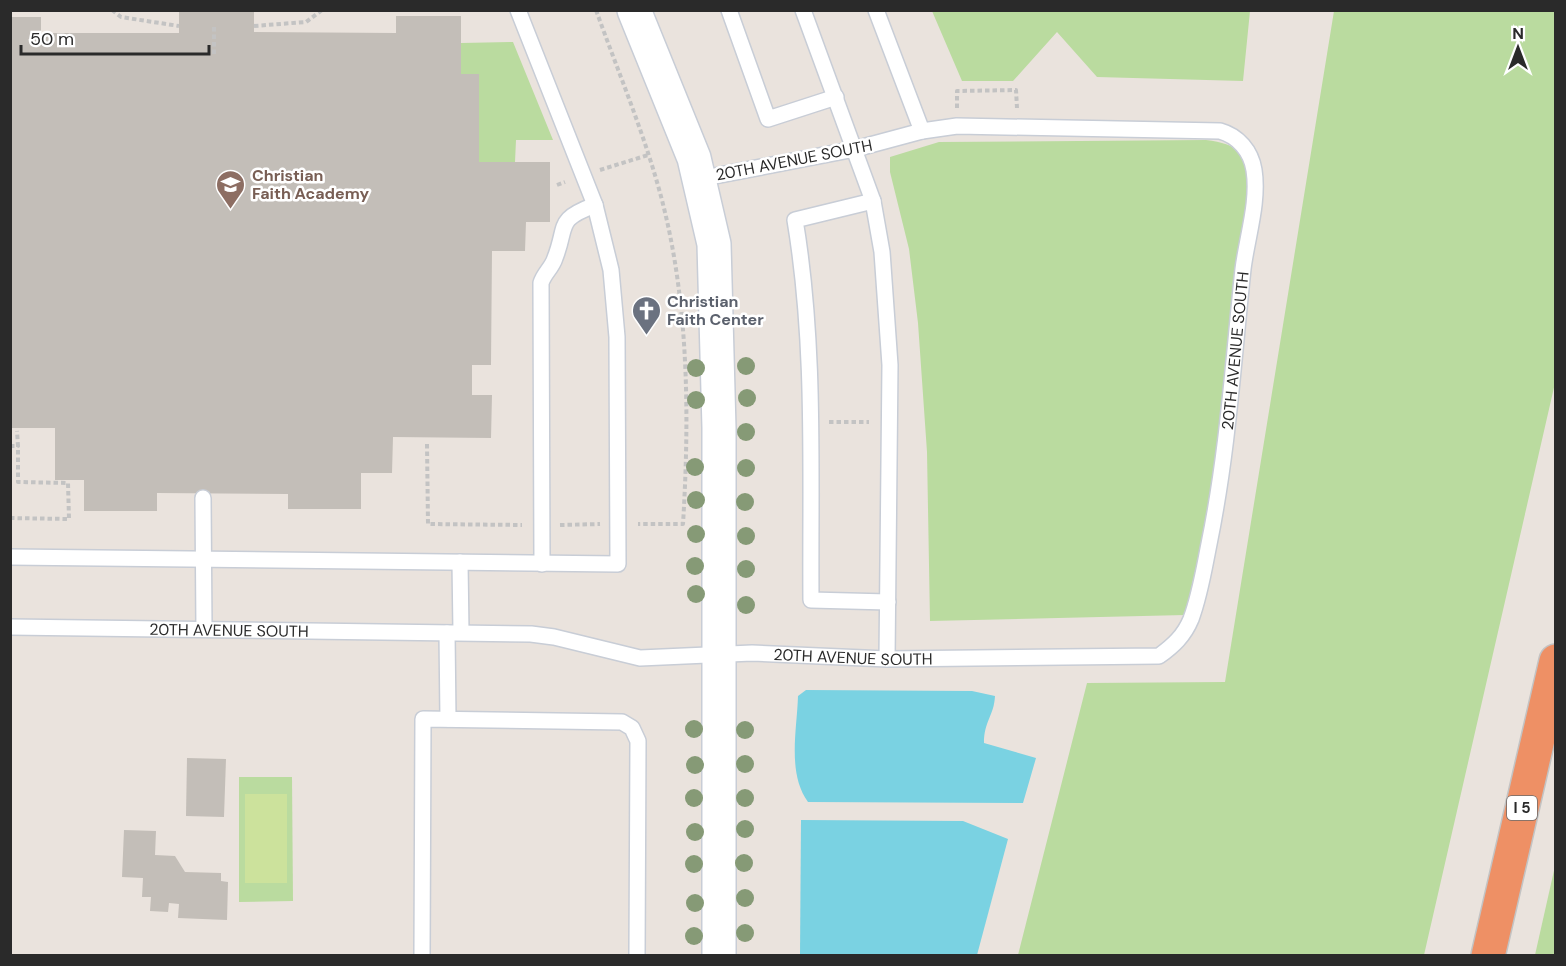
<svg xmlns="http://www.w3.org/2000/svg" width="1566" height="966" font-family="'DM Sans',sans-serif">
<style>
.green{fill:#badb9f}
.pitch{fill:#cce29c}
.water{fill:#7ad2e2}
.building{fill:#c3beb8}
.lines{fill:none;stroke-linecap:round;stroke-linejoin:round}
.service-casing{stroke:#c8cdd6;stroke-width:18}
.tertiary-casing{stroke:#c8cdd6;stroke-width:36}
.motorway-casing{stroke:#c3c3c3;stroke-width:36}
.path{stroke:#c3c3c3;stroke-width:4;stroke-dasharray:4.5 3;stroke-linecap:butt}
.service{stroke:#fff;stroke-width:15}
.tertiary{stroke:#fff;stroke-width:33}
.motorway{stroke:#ee9065;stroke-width:33}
.tree{fill:#869a76}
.labels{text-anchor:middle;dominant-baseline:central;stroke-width:5;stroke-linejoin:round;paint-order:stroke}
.shield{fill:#fff;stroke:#6a6a6a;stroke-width:1.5}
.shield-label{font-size:15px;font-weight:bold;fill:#2a2a2a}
.street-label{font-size:16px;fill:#2a2a2a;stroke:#fff}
.education-label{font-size:16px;font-weight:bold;fill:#785e54;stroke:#fff;text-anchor:start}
.worship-label{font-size:16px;font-weight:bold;fill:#5b616d;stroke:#fff;text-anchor:start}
</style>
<rect width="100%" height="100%" fill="#eae3dd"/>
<g class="green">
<path d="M 932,11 L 1250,11 L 1243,81 L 1097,77 L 1057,32 L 1013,81 L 962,81 Z"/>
<path d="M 1334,11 L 1555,11 L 1555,383 L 1424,955 L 1018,955 L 1087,683 L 1225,682 Z"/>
<path d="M 513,42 L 553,140 L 516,140 L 515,162 L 479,162 L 479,74 L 461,74 L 461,43 Z"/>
<path d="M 1206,140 C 1240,144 1249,155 1248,189 L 1229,331 L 1214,490 L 1185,615 L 930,621 L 927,452 L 918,323 L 909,249 L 890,172 L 890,157 L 939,142 Z"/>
<path d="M 239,777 L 292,777 L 293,901 L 239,902 Z"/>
<path d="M 1555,866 L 1555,955 L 1535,955 Z"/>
</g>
<rect class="pitch" x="245" y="794" width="42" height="89"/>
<g class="water">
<path d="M 806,690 L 972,691 L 995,696 C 994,716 984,721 984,743 L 1036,758 L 1023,803 L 808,802 C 787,773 797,730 798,696 Z"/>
<path d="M 801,820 L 963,821 L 1008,839 L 977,955 L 800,955 Z"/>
</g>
<g class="building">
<path d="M 179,10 L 254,10 L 254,32 L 396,33 L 396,16 L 461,16 L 461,74 L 479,74 L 479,162 L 550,162 L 550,222 L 526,222 L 525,251 L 492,251 L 491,365 L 472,365 L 472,395 L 492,395 L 491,438 L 393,437 L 392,473 L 361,473 L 361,509 L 288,509 L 288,494 L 157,493 L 157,511 L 84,511 L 84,480 L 55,480 L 55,428 L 10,428 L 10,17 L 41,17 L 41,33 L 179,33 Z"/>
<path d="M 187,758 L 226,759 L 224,817 L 186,816 Z"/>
<path d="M 124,830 L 156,831 L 155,855 L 175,856 L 185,872 L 221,873 L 221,881 L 228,882 L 227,920 L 178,918 L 179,904 L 169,903 L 168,912 L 150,911 L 151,897 L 142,897 L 143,878 L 122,877 Z"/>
</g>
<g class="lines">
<defs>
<g id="service">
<path d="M 729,10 L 768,119 L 836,97"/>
<path d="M 803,10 L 873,201 L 882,252 L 890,365 L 887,659"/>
<path d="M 876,10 L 922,131"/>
<path d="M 873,201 L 795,220 C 816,345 810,474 811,600 L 888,602"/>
<path d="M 203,498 L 204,629"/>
<path d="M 10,557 L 618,564 L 617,337 L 611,270 L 595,205 L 518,10"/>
<path d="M 460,562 L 461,632"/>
<path d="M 542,564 L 541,283 C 544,273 552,268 555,258 C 568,225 555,220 595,205"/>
<path id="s1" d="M 10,627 L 531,634 L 554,637 L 640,658 L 752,653 L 887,659 L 1159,656 C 1173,646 1184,636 1191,619 C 1200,595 1204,569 1209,544 C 1228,451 1233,363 1243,269 C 1247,237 1259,202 1254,170 C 1251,151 1238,136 1220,131 L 957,126 L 922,131 L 855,149 L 699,179"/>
<path d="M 447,633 L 448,719"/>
<path d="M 422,956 L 423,719 L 622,722 L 632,728 L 638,741 L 637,956"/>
</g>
<path id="tertiary" d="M 634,10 L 694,158 L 714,244 L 719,428 L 719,956"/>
<path id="motorway" d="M 1488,956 L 1556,661"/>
</defs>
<use href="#service" class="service-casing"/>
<use href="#tertiary" class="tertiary-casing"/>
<use href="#motorway" class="motorway-casing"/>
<g class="path">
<path d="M 112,10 L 121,17 L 179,26"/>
<path d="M 596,10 C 621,80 651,149 667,221 C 689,319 689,425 683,524 L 638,524"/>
<path d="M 254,26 L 306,22 L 322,10"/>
<path d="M 214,27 L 214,56"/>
<path d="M 957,108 L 957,91 L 1016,90 L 1017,108"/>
<path d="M 600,170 L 648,155"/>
<path d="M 557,185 L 565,182"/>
<path d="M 829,422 L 869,422"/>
<path d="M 427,444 L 428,524 L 522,525"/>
<path d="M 10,446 L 18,446 L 17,431"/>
<path d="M 10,518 L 69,519 L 68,483 L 18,482 L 18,446"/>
<path d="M 560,525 L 600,524"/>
</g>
<use href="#service" class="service"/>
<use href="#tertiary" class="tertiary"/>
<use href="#motorway" class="motorway"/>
</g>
<g class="tree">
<circle cx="746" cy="366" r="9"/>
<circle cx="696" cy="368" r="9"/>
<circle cx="747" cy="398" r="9"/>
<circle cx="696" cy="400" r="9"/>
<circle cx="746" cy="432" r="9"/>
<circle cx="695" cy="467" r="9"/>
<circle cx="746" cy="468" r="9"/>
<circle cx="696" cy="500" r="9"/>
<circle cx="745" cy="502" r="9"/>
<circle cx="696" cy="534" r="9"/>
<circle cx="746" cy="536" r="9"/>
<circle cx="695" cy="566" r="9"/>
<circle cx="746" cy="569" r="9"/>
<circle cx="696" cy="594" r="9"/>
<circle cx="746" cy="605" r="9"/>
<circle cx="694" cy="729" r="9"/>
<circle cx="745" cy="730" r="9"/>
<circle cx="745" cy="764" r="9"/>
<circle cx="695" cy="765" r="9"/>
<circle cx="694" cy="798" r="9"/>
<circle cx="745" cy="798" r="9"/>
<circle cx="745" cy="829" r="9"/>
<circle cx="695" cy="832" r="9"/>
<circle cx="744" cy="863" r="9"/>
<circle cx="694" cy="864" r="9"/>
<circle cx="745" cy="898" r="9"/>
<circle cx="695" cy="903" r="9"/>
<circle cx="745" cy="933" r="9"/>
<circle cx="694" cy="936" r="9"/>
</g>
<defs>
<symbol id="school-pin" viewBox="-11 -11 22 30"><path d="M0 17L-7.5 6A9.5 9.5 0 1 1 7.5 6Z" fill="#8d6e63" stroke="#fff"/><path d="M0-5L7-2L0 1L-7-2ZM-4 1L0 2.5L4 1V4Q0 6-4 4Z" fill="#fff"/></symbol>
<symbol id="church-pin" viewBox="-11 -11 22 30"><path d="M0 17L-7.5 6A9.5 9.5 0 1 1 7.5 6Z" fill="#6b7280" stroke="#fff"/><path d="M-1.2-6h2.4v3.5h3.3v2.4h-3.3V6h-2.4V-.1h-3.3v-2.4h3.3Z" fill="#fff"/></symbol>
</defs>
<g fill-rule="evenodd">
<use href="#school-pin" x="214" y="168" width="33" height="45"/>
<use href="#church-pin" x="630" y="294" width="33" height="45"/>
</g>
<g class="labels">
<rect class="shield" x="1507" y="796" width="30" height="24" rx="4.5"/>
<g class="shield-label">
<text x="1522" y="808">I 5</text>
</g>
<g class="street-label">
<text transform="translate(794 160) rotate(-11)">20TH AVENUE SOUTH</text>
<text stroke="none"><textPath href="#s1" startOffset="1474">20TH AVENUE SOUTH</textPath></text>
<text stroke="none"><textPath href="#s1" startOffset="219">20TH AVENUE SOUTH</textPath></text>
<text stroke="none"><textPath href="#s1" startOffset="846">20TH AVENUE SOUTH</textPath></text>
</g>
<g class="education-label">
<text x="252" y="175">Christian<tspan x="252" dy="18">Faith Academy</tspan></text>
</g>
<g class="worship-label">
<text x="667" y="301">Christian<tspan x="667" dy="18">Faith Center</tspan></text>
</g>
</g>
<rect width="1566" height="966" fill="none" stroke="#2a2a2a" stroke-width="24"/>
<g transform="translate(1518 48)" stroke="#ffffff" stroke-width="4.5" paint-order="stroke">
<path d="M0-4.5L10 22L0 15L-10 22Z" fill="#2a2a2a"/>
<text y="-9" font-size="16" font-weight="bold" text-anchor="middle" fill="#2a2a2a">N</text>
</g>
<path d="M21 45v9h188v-9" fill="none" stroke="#2a2a2a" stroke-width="3"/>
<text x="30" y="45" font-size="18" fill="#2a2a2a" stroke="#ffffff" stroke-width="4.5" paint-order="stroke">50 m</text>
</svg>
